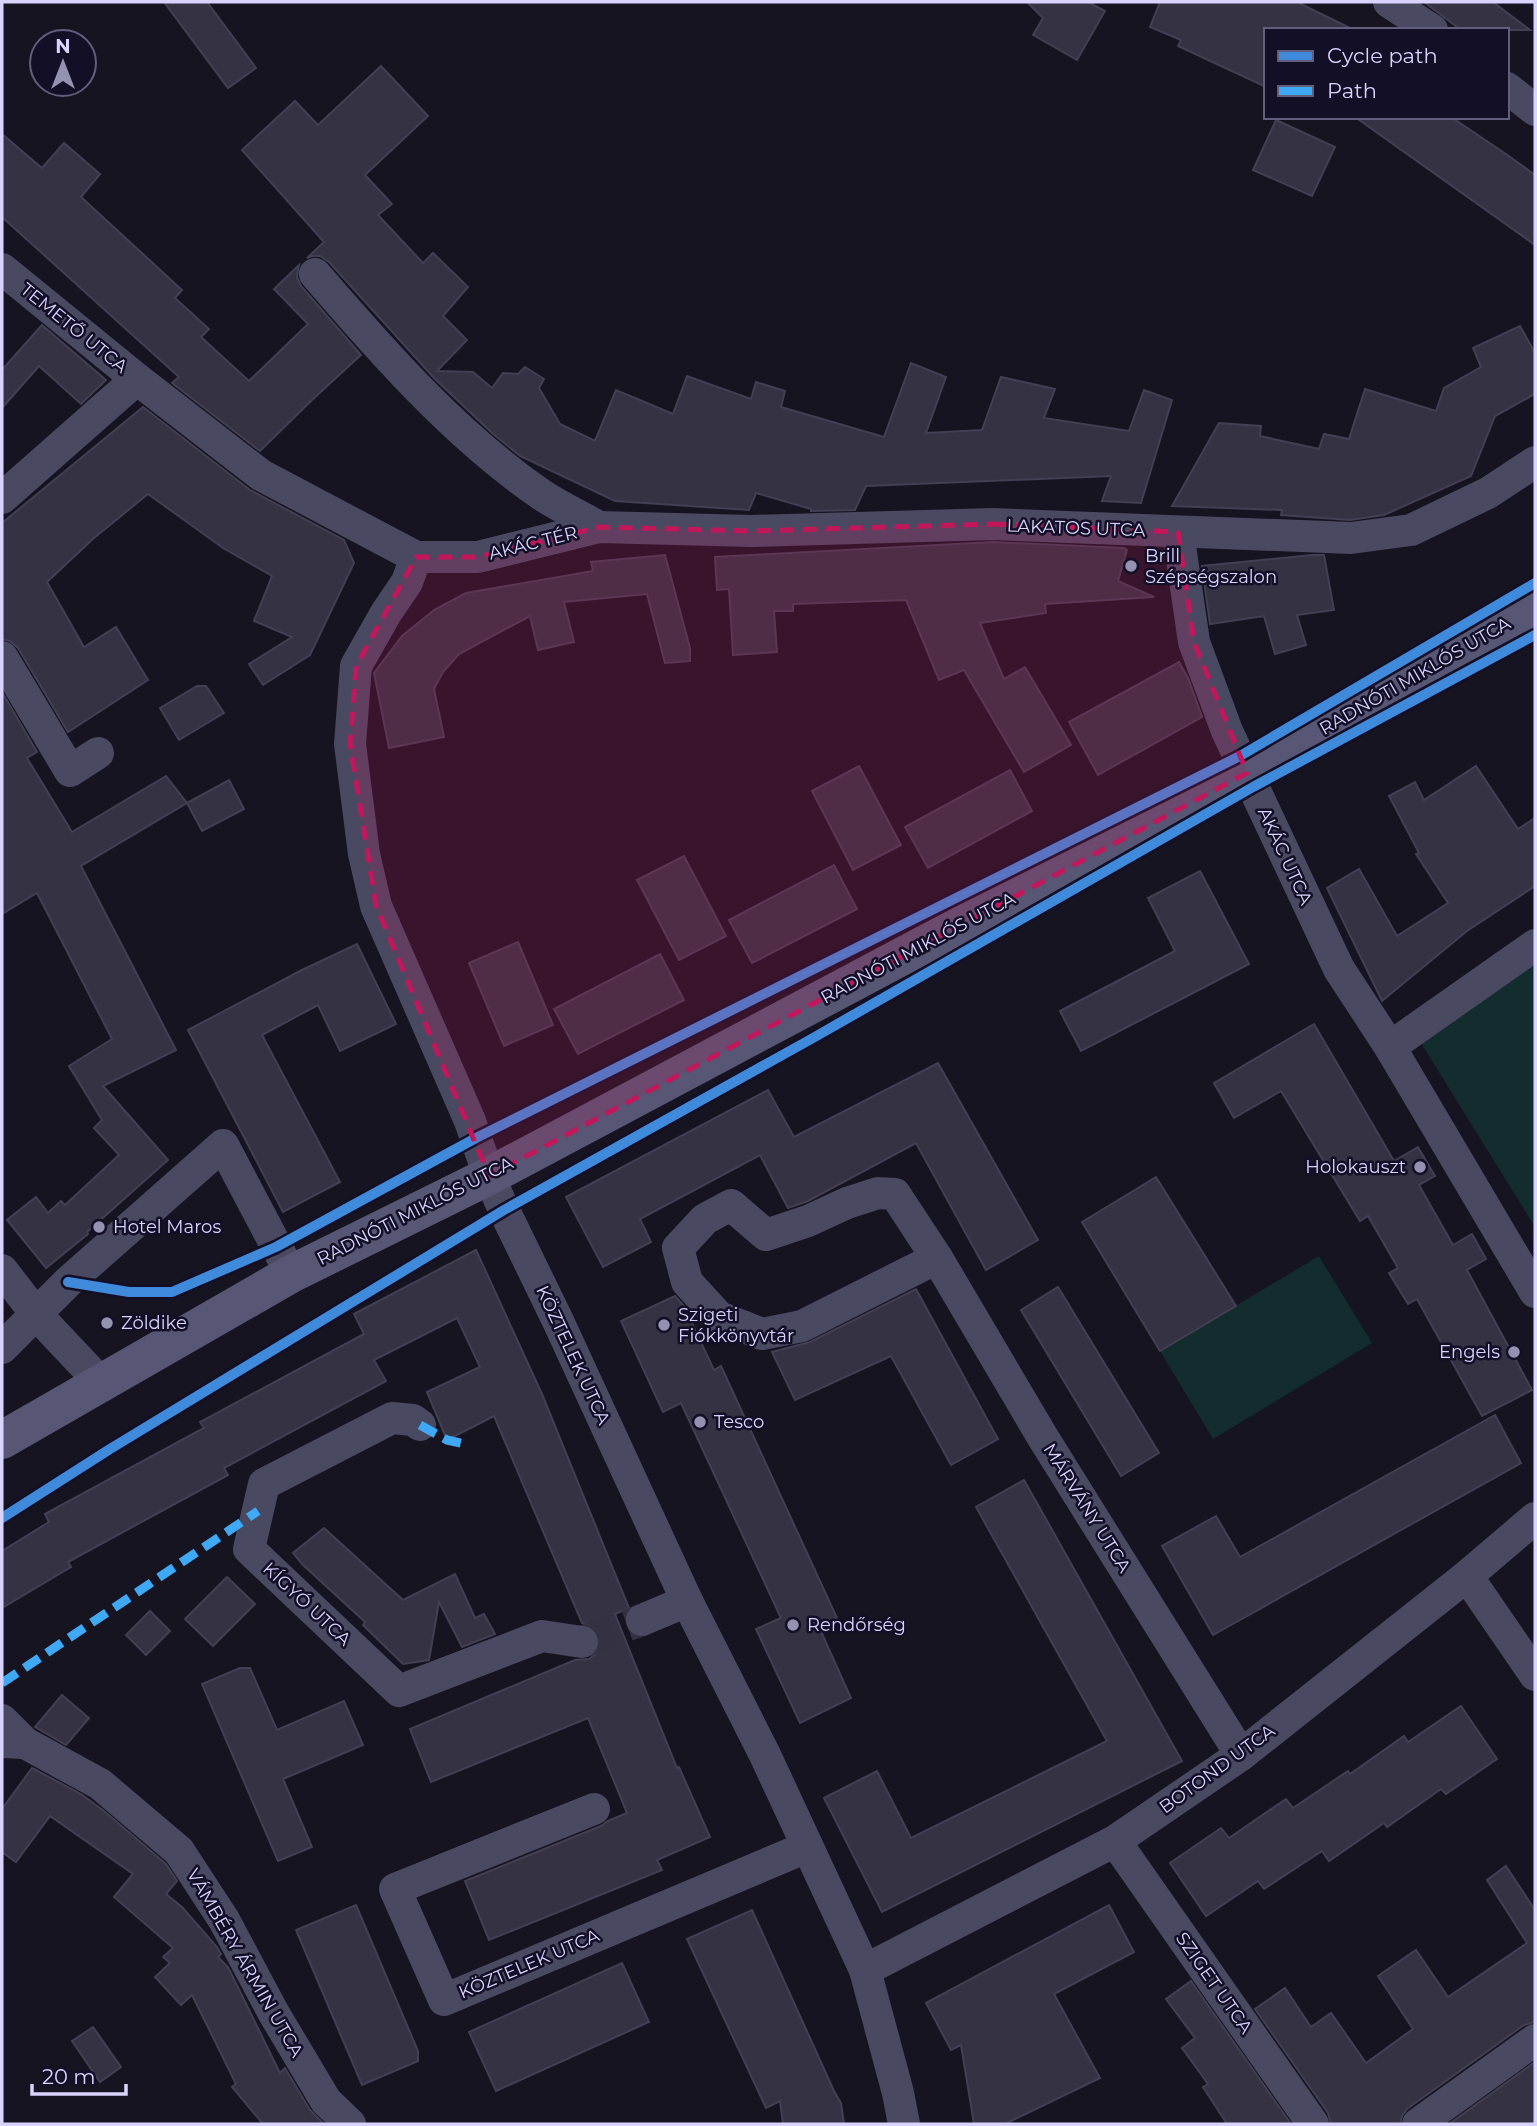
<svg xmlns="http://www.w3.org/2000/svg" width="1537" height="2126" font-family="Montserrat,sans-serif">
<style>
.green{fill:#132c2d}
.building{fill:#343243;stroke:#433f54;stroke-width:2}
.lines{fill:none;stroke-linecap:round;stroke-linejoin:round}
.street-tunnel{stroke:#333142;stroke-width:32;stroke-dasharray:32 16;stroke-linecap:butt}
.street{stroke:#4a4962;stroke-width:32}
.secondary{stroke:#575674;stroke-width:38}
.quiet{stroke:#3fa9f5;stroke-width:9;stroke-dasharray:18 9;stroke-linecap:butt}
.cycleway-casing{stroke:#130f26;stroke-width:15}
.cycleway{stroke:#408adc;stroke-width:10}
.marked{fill:#c2185b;fill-opacity:0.2;stroke:#c2185b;stroke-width:5;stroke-dasharray:14 9;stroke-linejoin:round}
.poi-dot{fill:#9591b1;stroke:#130f26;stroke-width:2.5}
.labels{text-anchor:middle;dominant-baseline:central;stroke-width:5;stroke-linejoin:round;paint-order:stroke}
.street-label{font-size:18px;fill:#d9d4ff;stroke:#130f26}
.poi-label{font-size:18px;fill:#d9d4ff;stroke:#130f26;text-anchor:start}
</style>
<rect width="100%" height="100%" fill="#161421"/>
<g class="green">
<path d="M 1535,964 L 1535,1227 L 1421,1043 Z"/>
<path d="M 1319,1256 L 1372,1343 L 1213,1439 L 1160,1351 Z"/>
</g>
<g class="building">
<path d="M 164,2 L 207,2 L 256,68 L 228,88 Z"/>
<path d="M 1027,2 L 1088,2 L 1105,11 L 1077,60 L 1033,35 L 1043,18 Z"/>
<path d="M 1160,2 L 1297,2 L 1354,30 L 1266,30 L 1266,87 L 1178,46 L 1181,40 L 1150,27 Z"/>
<path d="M 1424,2 L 1493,2 L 1530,30 L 1461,30 Z"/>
<path d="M 381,66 L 428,116 L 365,175 L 392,204 L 378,215 L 423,263 L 433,253 L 468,287 L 443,316 L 467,340 L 437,371 L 473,372 L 492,388 L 503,373 L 518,374 L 525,367 L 544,379 L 539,388 L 560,424 L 595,441 L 616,390 L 673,414 L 687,376 L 751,399 L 756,382 L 785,391 L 781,407 L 884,437 L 911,363 L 946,377 L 926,433 L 982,430 L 1001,377 L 1055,389 L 1044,418 L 1129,431 L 1144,390 L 1172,400 L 1141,503 L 1102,501 L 1111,476 L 866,486 L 855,510 L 811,511 L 811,509 L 756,493 L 749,510 L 615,501 L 520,456 L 492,433 L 435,379 L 329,262 L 320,256 L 312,256 L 307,258 L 324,242 L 242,150 L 295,101 L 318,125 Z"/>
<path d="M 1355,117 L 1451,117 L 1506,154 L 1535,175 L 1535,245 Z"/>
<path d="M 1276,120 L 1335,147 L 1312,196 L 1253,170 Z"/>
<path d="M 2,134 L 42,168 L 64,143 L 100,174 L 81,197 L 182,290 L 175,298 L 209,329 L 201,337 L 249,381 L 308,324 L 274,289 L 299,265 L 297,277 L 301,286 L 361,355 L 312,400 L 260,451 L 172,383 L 179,377 L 2,217 Z"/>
<path d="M 42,325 L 106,380 L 81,404 L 39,366 L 2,408 L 2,370 Z"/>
<path d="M 1520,326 L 1535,353 L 1535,394 L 1495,416 L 1471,476 L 1384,515 L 1350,520 L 1281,515 L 1282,510 L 1172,506 L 1219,423 L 1261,426 L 1260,436 L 1319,449 L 1324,434 L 1349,439 L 1365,389 L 1436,411 L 1444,388 L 1481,367 L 1473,348 Z"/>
<path d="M 143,407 L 250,490 L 344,540 L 354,563 L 310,655 L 263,685 L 249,664 L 292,637 L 254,621 L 272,576 L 223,548 L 148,494 L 94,538 L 47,582 L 84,647 L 116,627 L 148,680 L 68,732 L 18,648 L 10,641 L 2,639 L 2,523 Z"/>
<path d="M 993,542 L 1124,548 L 1127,550 L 1118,581 L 1154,597 L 1045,604 L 1046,613 L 980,623 L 1004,679 L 1025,667 L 1071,745 L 1024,772 L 964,670 L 939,680 L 906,600 L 793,604 L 793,611 L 774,611 L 777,652 L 733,655 L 729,589 L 717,590 L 715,557 Z"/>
<path d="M 665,555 L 690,648 L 690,661 L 665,663 L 647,594 L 564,602 L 574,642 L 538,650 L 530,616 L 459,654 L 443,672 L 434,689 L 444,737 L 389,748 L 374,673 L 402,636 L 434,610 L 466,593 L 593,571 L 591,562 Z"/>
<path d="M 1312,555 L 1324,555 L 1334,610 L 1297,615 L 1306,645 L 1275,654 L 1264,616 L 1210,624 L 1202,566 Z"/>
<path d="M 1179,662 L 1188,678 L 1202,717 L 1098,775 L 1069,722 Z"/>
<path d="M 197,686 L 206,686 L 224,713 L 179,740 L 160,708 Z"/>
<path d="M 2,692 L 37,752 L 27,758 L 72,832 L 166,776 L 187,803 L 81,866 L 176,1050 L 103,1086 L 168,1160 L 87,1232 L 88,1234 L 46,1268 L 7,1220 L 36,1197 L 48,1213 L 61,1201 L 65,1205 L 119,1155 L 94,1128 L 102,1120 L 69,1066 L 112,1039 L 37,893 L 2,914 Z"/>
<path d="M 859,766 L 901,845 L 853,870 L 812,791 Z"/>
<path d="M 1476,766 L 1518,829 L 1535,818 L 1535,886 L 1467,931 L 1382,1001 L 1327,888 L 1359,869 L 1397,936 L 1448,903 L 1416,854 L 1419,853 L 1389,796 L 1415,782 L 1424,800 Z"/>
<path d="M 1010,770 L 1032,811 L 928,868 L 905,827 Z"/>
<path d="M 229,780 L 244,809 L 202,831 L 187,803 Z"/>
<path d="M 684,856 L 726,936 L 679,960 L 637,880 Z"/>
<path d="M 834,865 L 857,909 L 752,963 L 729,920 Z"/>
<path d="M 1200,871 L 1249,964 L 1081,1051 L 1060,1011 L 1175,951 L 1148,898 Z"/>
<path d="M 518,942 L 553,1025 L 504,1046 L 469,963 Z"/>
<path d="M 357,944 L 396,1024 L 340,1051 L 318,1005 L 262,1035 L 340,1182 L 283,1212 L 188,1030 L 302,970 Z"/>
<path d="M 660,954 L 684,1000 L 578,1054 L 554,1009 Z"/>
<path d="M 1314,1024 L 1394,1161 L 1418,1147 L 1435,1176 L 1419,1185 L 1453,1245 L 1472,1234 L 1486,1259 L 1467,1270 L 1532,1390 L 1482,1416 L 1417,1299 L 1408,1304 L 1389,1273 L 1398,1268 L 1368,1216 L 1360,1221 L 1281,1091 L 1234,1118 L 1214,1083 Z"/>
<path d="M 938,1063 L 1038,1240 L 986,1270 L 916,1143 L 808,1201 L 788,1208 L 760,1155 L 640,1219 L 651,1242 L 603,1267 L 566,1197 L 768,1090 L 794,1137 Z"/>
<path d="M 1156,1177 L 1236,1306 L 1160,1351 L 1082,1222 Z"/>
<path d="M 476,1250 L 542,1394 L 629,1608 L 615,1614 L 677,1768 L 679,1767 L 710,1837 L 657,1860 L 662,1870 L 489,1940 L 465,1881 L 601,1826 L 608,1821 L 627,1813 L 588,1718 L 431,1782 L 410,1729 L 575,1660 L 589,1659 L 597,1653 L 600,1644 L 599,1636 L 594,1628 L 582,1623 L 494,1416 L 447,1440 L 427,1392 L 480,1367 L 457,1318 L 374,1360 L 386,1381 L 224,1468 L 228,1475 L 68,1562 L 71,1567 L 2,1608 L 2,1551 L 49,1522 L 45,1514 L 204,1428 L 200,1422 L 364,1334 L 354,1314 Z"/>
<path d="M 1058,1287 L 1159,1453 L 1121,1476 L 1021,1310 Z"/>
<path d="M 916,1289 L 998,1439 L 951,1465 L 891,1356 L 795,1400 L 772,1352 L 810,1342 Z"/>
<path d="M 675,1296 L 684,1306 L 714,1370 L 721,1366 L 837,1618 L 819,1627 L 851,1698 L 800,1723 L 756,1629 L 781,1618 L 681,1403 L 663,1412 L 621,1321 Z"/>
<path d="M 1495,1415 L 1521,1463 L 1213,1635 L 1162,1546 L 1216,1516 L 1240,1557 Z"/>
<path d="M 1024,1480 L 1182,1761 L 882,1912 L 824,1798 L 877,1771 L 911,1838 L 1107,1741 L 976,1507 Z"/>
<path d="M 324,1528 L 403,1600 L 455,1574 L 475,1618 L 484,1614 L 495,1634 L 462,1647 L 439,1602 L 429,1660 L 403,1664 L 363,1625 L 365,1622 L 302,1564 L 293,1553 Z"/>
<path d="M 227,1577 L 255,1604 L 213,1646 L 185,1619 Z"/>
<path d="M 150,1611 L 170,1631 L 146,1655 L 126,1635 Z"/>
<path d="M 240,1668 L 250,1668 L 277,1730 L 344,1701 L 363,1745 L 283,1779 L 312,1847 L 278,1861 L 202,1684 Z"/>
<path d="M 62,1695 L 89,1718 L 66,1745 L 35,1727 Z"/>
<path d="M 1461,1706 L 1497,1759 L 1446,1794 L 1441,1789 L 1387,1827 L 1384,1823 L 1329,1861 L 1322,1851 L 1264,1889 L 1258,1881 L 1206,1916 L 1170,1863 L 1221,1828 L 1229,1838 L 1286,1799 L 1293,1808 L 1348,1771 L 1350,1774 L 1404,1736 L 1408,1742 Z"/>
<path d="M 32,1768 L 81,1794 L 104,1811 L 166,1864 L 177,1881 L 166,1894 L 182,1907 L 217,1947 L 221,1954 L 218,1957 L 228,1967 L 280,2073 L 285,2068 L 310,2110 L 324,2124 L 263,2124 L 232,2087 L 236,2084 L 192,1995 L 181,2005 L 155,1977 L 170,1963 L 163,1957 L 173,1948 L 114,1897 L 133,1874 L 50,1816 L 16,1862 L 2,1852 L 2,1809 Z"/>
<path d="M 1506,1866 L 1535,1910 L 1535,2022 L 1524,2025 L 1407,2109 L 1402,2116 L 1400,2124 L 1331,2124 L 1328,2113 L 1255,2009 L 1285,1988 L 1311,2027 L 1331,2013 L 1366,2063 L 1413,2029 L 1378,1976 L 1416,1950 L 1448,1997 L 1527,1943 L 1487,1880 Z"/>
<path d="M 356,1905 L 418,2051 L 418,2061 L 362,2085 L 296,1930 Z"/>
<path d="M 1109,1905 L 1134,1952 L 1054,1994 L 1100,2078 L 1005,2124 L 974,2124 L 961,2045 L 951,2050 L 926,2003 Z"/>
<path d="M 752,1910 L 834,2091 L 841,2103 L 844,2124 L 783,2124 L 780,2101 L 766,2108 L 687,1939 Z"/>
<path d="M 622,1963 L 649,2022 L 496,2091 L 469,2032 Z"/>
<path d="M 1191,1981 L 1291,2124 L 1227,2124 L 1203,2087 L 1208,2084 L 1182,2048 L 1195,2038 L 1166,1999 Z"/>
<path d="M 93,2027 L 121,2067 L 100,2082 L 72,2041 Z"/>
<path d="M 1535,2062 L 1535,2124 L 1449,2124 Z"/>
</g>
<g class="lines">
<path class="street-tunnel" d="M 582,1642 L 642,1620"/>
<g class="street">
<path d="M 1389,2 L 1432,30"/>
<path d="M 1507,88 L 1535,110"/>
<path d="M 2,269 L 137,379 L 2,498"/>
<path d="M 315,274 C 383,353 456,436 542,495 C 560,507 580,516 599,527"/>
<path d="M 137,379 L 261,475 L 416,557 L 478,557 L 599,527 L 751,531 L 993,524 L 1351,538 L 1411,530 L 1488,493 L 1535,462"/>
<path d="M 1178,532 L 1194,642 L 1227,731 L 1260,801 L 1339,969 L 1390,1047 L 1535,1292"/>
<path d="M 416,557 L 407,582 L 386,613 L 356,666 L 350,744 L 364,854 L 376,906 L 470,1121 L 489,1176 L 504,1210 L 558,1321 L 687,1601 L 765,1755 L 865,1970 L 898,2093 L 904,2124"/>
<path d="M 2,657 L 70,771 L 98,753"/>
<path d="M 1390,1047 L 1535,945"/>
<path d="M 878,1193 L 895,1194 L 937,1258 L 802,1326 L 762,1334 L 719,1317 L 687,1282 L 678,1248 L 705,1219 L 731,1205 L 766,1235 L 808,1221 L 847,1203 Z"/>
<path d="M 937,1258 L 1042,1436 L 1241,1755"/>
<path d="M 2,1270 L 36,1314 L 100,1382"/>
<path d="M 2,1348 L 68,1282 L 223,1145 L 291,1274"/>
<path d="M 420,1425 L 413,1420 L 392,1418 L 264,1484 L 249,1549 L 399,1691 L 542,1636 L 582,1642"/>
<path d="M 1467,1576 L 1535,1675"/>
<path d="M 642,1620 L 687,1601"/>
<path d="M 2,1720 L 25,1743 L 2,1742"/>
<path d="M 25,1743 L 100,1784 L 179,1851 L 224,1920 L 273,2012 L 326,2101 L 350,2124"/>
<path d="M 594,1809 L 395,1889 L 444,2000 L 807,1847"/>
<path d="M 1115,1841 L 1313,2124"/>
<path d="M 865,1970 L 1115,1841 L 1241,1755 L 1467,1576 L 1535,1518"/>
<path d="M 1418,2124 L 1535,2040"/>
</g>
<path class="secondary" d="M 2,1440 L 291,1274 L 489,1176 L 1247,773 L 1535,606"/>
<g class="quiet">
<path d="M 420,1425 L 447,1440 L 464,1444"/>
<path d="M 2,1683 L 258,1511"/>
</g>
<defs>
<g id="cycleway">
<path d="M 68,1282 L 129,1292 L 172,1292 L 276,1247 L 476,1138 L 1240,756 L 1535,583"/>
<path d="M 2,1518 L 110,1449 L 504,1210 L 813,1038 L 1253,787 L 1535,635"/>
</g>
</defs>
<use href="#cycleway" class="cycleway-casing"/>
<use href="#cycleway" class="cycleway"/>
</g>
<path class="marked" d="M 993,524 L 1178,532 L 1194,642 L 1247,773 L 489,1176 L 376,906 L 350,744 L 356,666 L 416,557 L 478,557 L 599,527 L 751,531 Z"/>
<g class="poi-dot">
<circle cx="1131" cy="566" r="7"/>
<circle cx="1420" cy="1167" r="7"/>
<circle cx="99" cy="1227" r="7"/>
<circle cx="107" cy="1323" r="7"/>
<circle cx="664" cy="1325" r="7"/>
<circle cx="1514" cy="1352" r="7"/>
<circle cx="700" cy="1422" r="7"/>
<circle cx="793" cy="1625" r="7"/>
</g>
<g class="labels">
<g class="street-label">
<text transform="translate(74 328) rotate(39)">TEMETŐ UTCA</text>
<text transform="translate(1076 528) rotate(2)">LAKATOS UTCA</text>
<text transform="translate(533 543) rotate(-14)">AKÁC TÉR</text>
<text transform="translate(1415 676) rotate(-30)">RADNÓTI MIKLÓS UTCA</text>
<text transform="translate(1285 856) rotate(65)">AKÁC UTCA</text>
<text transform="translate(918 948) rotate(-28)">RADNÓTI MIKLÓS UTCA</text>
<text transform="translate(415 1211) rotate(-27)">RADNÓTI MIKLÓS UTCA</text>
<text transform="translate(573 1355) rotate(65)">KÖZTELEK UTCA</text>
<text transform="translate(1087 1508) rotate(58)">MÁRVÁNY UTCA</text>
<text transform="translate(307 1604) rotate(43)">KÍGYÓ UTCA</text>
<text transform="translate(1217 1769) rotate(-36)">BOTOND UTCA</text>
<text transform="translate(245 1963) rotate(60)">VÁMBÉRY ÁRMIN UTCA</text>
<text transform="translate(529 1964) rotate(-23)">KÖZTELEK UTCA</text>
<text transform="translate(1214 1983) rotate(55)">SZIGET UTCA</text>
</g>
<g class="poi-label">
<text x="1145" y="556">Brill<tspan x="1145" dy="21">Szépségszalon</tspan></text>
<text x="1406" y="1167" text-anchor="end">Holokauszt</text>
<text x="113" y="1227">Hotel Maros</text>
<text x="678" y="1315">Szigeti<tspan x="678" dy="21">Fiókkönyvtár</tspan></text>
<text x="121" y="1323">Zöldike</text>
<text x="1500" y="1352" text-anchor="end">Engels</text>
<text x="714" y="1422">Tesco</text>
<text x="807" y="1625">Rendőrség</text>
</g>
</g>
<rect width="1537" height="2126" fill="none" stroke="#d9d4ff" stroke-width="7"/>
<rect x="1264" y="28" width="245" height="91" fill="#130f26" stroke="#625e7d" stroke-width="2"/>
<rect x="1278" y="51" width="35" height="10" fill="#408adc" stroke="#625e7d" stroke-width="2"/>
<text x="1327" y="63" font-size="21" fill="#d9d4ff">Cycle path</text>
<rect x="1278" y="86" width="35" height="10" fill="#3fa9f5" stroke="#625e7d" stroke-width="2"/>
<text x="1327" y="98" font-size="21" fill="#d9d4ff">Path</text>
<g transform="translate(63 63)"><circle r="33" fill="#130f26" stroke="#625e7d" stroke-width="2"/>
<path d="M0-5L12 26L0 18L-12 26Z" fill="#9591b1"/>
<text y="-10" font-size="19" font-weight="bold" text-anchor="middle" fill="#d9d4ff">N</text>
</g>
<path d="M32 2084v10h94v-10" fill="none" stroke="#d9d4ff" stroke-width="3.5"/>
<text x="42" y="2084" font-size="21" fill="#d9d4ff" stroke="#130f26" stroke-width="5" paint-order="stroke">20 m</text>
</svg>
